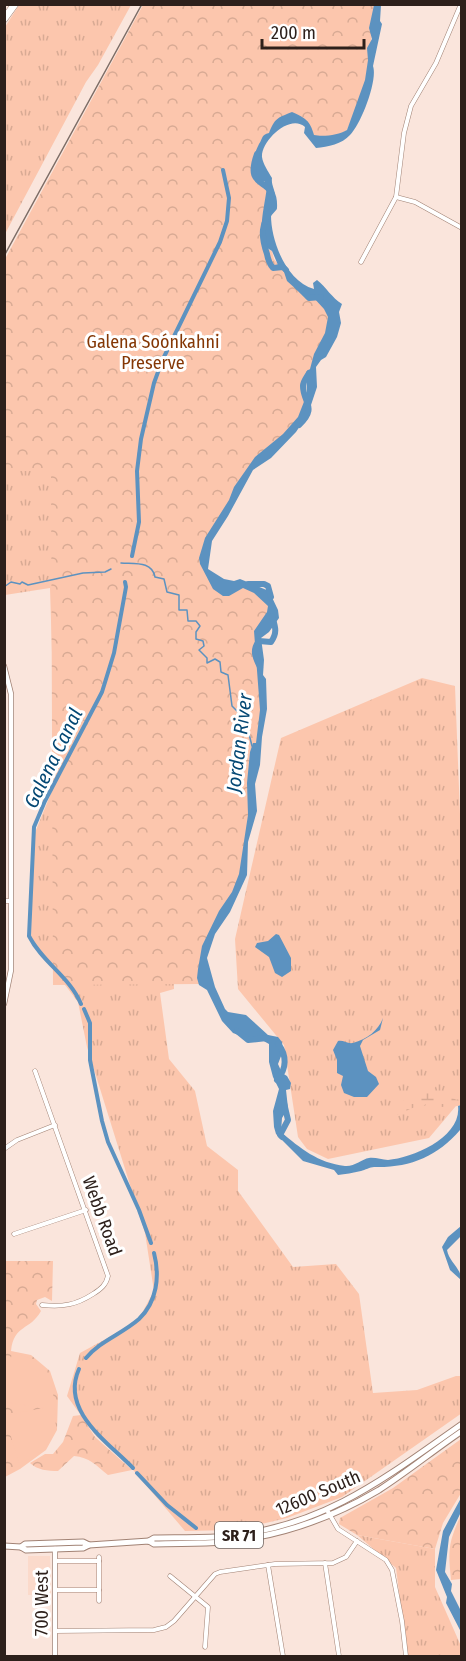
<svg xmlns="http://www.w3.org/2000/svg" width="466" height="1661" font-family="'Fira Sans Condensed',sans-serif">
<style>
.built{fill:#fbdacb}
.grass{fill:url(#grass-tufts)}
.wetland{fill:url(#wetland-marsh)}
.park{fill:url(#park-crowns)}
.garden{fill:#fcc6ad}
.water{fill:#5c92c0}
.lines{fill:none;stroke-linecap:round;stroke-linejoin:round}
.stream{stroke:#5c92c0;stroke-width:1.5}
.canal{stroke:#5c92c0;stroke-width:4}
.river{stroke:#5c92c0;stroke-width:6}
.minor-casing{stroke:#a18274;stroke-width:5}
.tertiary-casing{stroke:#a18274;stroke-width:6}
.primary-casing{stroke:#a18274;stroke-width:7}
.motorway-casing{stroke:#a18274;stroke-width:8}
.minor{stroke:#fff;stroke-width:4}
.tertiary{stroke:#fff;stroke-width:4.5}
.primary{stroke:#fff;stroke-width:5}
.motorway{stroke:#fff;stroke-width:7}
.rail{stroke:#7d6d66;stroke-width:1.5}
.labels{text-anchor:middle;dominant-baseline:central;stroke-width:6;stroke-linejoin:round;paint-order:stroke}
.shield{fill:#fff;stroke:#6c635f;stroke-width:1.5}
.shield-label{font-size:16px;font-weight:bold;fill:#2d201b}
.park-label{font-size:18px;fill:#843705;stroke:#fff}
.street-label{font-size:18px;fill:#2d201b;stroke:#fff}
.water-label{font-size:20px;font-style:italic;fill:#034773;stroke:#fff}
</style>
<defs>
<pattern id="grass-tufts" width="24" height="20" patternUnits="userSpaceOnUse" patternTransform="scale(1.5)"><rect width="24" height="20" fill="#fcc6ad"/><path d="M3 7l-1-3M5 7V3M7 7l1-3M15 17l-1-3M17 17v-4M19 17l1-3" fill="none" stroke="#d8aa94"/></pattern>
<pattern id="wetland-marsh" width="20" height="14" patternUnits="userSpaceOnUse" patternTransform="scale(1.5)"><rect width="20" height="14" fill="#fcc6ad"/><path d="M1 5h8M5 5V1M11 12h8M15 12V8" fill="none" stroke="#d8aa94"/></pattern>
<pattern id="park-crowns" width="20" height="18" patternUnits="userSpaceOnUse" patternTransform="scale(1.5)"><rect width="20" height="18" fill="#fcc6ad"/><path d="M2 6a3 3 0 1 1 6 0M12 15a3 3 0 1 1 6 0" fill="none" stroke="#d8aa94"/></pattern>
</defs>
<rect width="100%" height="100%" fill="#fae5dc"/>
<path class="built" d="M 28,1556 L 50,1556 L 51,1595 L 28,1595 Z"/>
<g class="grass">
<path d="M 19,5 L 131,5 L 98,65 L 86,82 L 5,234 L 5,27 Z"/>
<path d="M 254,162 C 254,170 256,176 262,182 L 264,181 L 267,186 L 268,249 L 272,251 L 274,259 L 284,272 L 214,348 L 173,895 L 174,989 L 160,993 L 169,1059 L 195,1091 L 207,1146 L 238,1170 L 238,1191 L 293,1267 L 336,1264 L 359,1294 L 373,1393 L 417,1390 L 456,1376 L 461,1376 L 462,1413 L 342,1497 L 287,1518 L 236,1530 L 185,1531 L 134,1471 L 96,1436 L 67,1396 L 80,1353 L 137,1322 L 154,1291 L 145,1233 L 87,1047 L 78,1002 L 31,940 L 32,840 L 56,781 L 50,588 L 5,595 L 5,283 Z"/>
<path d="M 422,678 L 455,686 L 462,865 L 461,1100 L 429,1138 L 328,1159 L 307,1149 L 298,1137 L 284,1045 L 238,989 L 235,939 L 281,738 Z"/>
<path d="M 357,1535 L 435,1549 L 435,1587 L 461,1646 L 461,1656 L 407,1656 L 396,1568 Z"/>
</g>
<path class="wetland" d="M 436,1081 L 439,1083 L 431,1092 L 444,1094 L 461,1102 L 461,1105 L 458,1106 L 441,1107 L 438,1101 L 430,1101 C 421,1109 420,1105 410,1109 C 403,1112 403,1115 396,1114 C 402,1093 417,1097 426,1084 L 430,1085 Z"/>
<g class="park">
<path d="M 143,5 L 376,5 L 364,93 L 344,136 L 310,138 L 306,122 L 285,120 C 268,138 249,153 255,180 L 270,189 L 265,245 L 269,261 C 273,263 278,265 281,268 C 292,277 297,300 317,297 L 333,315 L 311,372 L 305,378 L 304,387 L 308,401 L 295,425 L 253,461 L 202,552 L 207,578 L 246,586 L 268,601 L 270,613 L 254,647 L 258,663 L 262,708 L 242,866 L 234,896 L 202,955 L 200,984 L 53,985 L 51,471 L 5,471 L 5,259 Z"/>
<path d="M 5,1261 L 53,1261 L 52,1301 L 45,1297 L 37,1300 L 36,1304 L 41,1311 C 30,1331 14,1324 11,1351 L 31,1355 L 50,1371 L 58,1395 L 57,1430 L 46,1450 L 20,1469 L 5,1477 Z"/>
<path d="M 81,1415 L 95,1437 L 132,1470 L 108,1475 C 97,1466 89,1457 74,1456 L 58,1471 C 48,1471 37,1470 30,1463 L 45,1454 L 53,1454 L 63,1442 L 73,1416 Z"/>
<path d="M 461,1439 L 461,1493 L 443,1523 L 435,1549 L 357,1535 L 339,1524 L 340,1518 L 393,1488 Z"/>
<path d="M 461,1515 L 461,1579 L 451,1580 C 448,1550 448,1543 461,1515 Z"/>
</g>
<path class="garden" d="M 12,1353 C 43,1359 54,1376 54,1406 C 54,1409 56,1415 56,1419 C 55,1442 39,1457 19,1463 L 5,1417 L 6,1415 L 44,1408 L 5,1402 L 6,1381 Z"/>
<g class="water">
<path d="M 374,5 L 381,5 L 380,21 L 382,24 L 373,66 C 378,80 361,124 350,135 C 342,144 328,147 316,148 L 304,133 L 305,127 C 290,113 261,141 262,157 C 263,164 268,171 272,178 C 271,185 275,189 275,196 C 275,203 271,208 271,215 C 271,241 286,281 314,289 L 313,283 L 317,280 C 326,287 332,298 342,304 L 339,312 L 341,323 L 337,337 L 326,357 L 321,360 L 316,367 L 317,387 L 308,414 L 296,432 L 271,458 L 253,470 L 228,516 L 212,541 L 208,569 L 224,579 L 234,581 L 240,579 L 269,591 L 278,610 L 279,618 L 269,632 L 261,638 L 264,660 L 263,675 L 266,679 L 267,709 L 262,737 L 260,765 L 255,784 L 257,811 L 248,842 L 247,875 L 230,912 L 215,934 L 207,958 L 215,987 L 225,1009 L 228,1012 L 246,1015 L 268,1035 L 278,1037 L 282,1042 L 283,1051 L 278,1064 L 282,1073 L 287,1076 L 291,1083 L 290,1089 L 286,1090 L 288,1108 L 282,1118 L 281,1132 C 300,1148 318,1163 345,1166 C 354,1167 362,1159 369,1158 C 375,1157 382,1160 388,1160 C 413,1158 462,1137 458,1106 L 461,1105 L 460,1130 C 437,1157 409,1168 374,1167 C 370,1167 365,1170 361,1171 C 353,1173 345,1174 338,1175 L 334,1170 L 303,1161 L 276,1134 L 274,1127 L 273,1111 L 279,1089 L 273,1077 L 269,1062 L 269,1044 L 260,1039 L 249,1039 L 233,1033 L 222,1021 L 207,990 L 199,985 L 197,978 L 198,969 L 202,946 L 219,911 L 232,892 L 239,874 L 248,815 L 247,783 L 250,752 L 253,743 L 256,743 L 260,710 L 254,631 L 267,612 L 268,606 L 254,593 L 243,588 L 229,596 L 223,596 L 213,589 L 200,564 L 199,558 L 205,538 L 229,500 L 234,487 L 255,457 L 283,434 L 298,417 L 307,394 L 306,372 L 310,369 L 314,354 L 325,333 L 328,317 L 324,309 L 313,297 L 297,290 L 287,281 L 284,272 L 278,265 L 272,251 L 264,246 C 258,227 265,205 267,186 L 264,181 L 262,182 C 250,169 252,158 259,144 C 263,138 261,135 269,133 C 275,118 277,118 292,112 C 305,118 310,120 314,135 C 323,137 339,135 347,130 L 365,80 L 368,60 L 367,48 L 372,39 L 369,28 Z"/>
<path d="M 276,934 L 279,935 L 291,958 L 291,971 L 282,977 L 275,973 L 269,957 L 255,947 L 257,943 L 268,941 Z"/>
<path d="M 383,1018 L 380,1030 L 363,1040 L 360,1046 L 368,1071 L 376,1077 L 379,1084 L 367,1097 L 354,1097 L 344,1093 L 341,1085 L 343,1076 L 337,1073 L 337,1060 L 333,1050 L 338,1041 C 344,1040 347,1044 353,1043 C 367,1039 378,1031 383,1018 Z"/>
<path d="M 461,1226 L 461,1236 L 447,1250 C 449,1262 462,1269 461,1280 L 450,1270 L 442,1247 L 448,1237 Z"/>
<path d="M 461,1498 L 461,1512 L 449,1537 L 445,1572 L 452,1584 L 451,1591 L 461,1611 L 461,1632 L 446,1603 L 447,1597 L 436,1570 L 443,1531 Z"/>
</g>
<g class="lines">
<g class="stream">
<path d="M 121,563 C 135,564 152,561 155,577 L 164,579 L 167,592 L 179,595 L 179,610 L 187,610 L 188,621 L 196,621 L 200,626 L 196,632 L 196,639 L 203,641 L 204,646 L 199,650 L 207,658 L 207,663 L 215,659 L 220,662 L 221,672 L 228,675 L 232,706 L 240,714 L 243,724 L 248,730 L 252,746"/>
<path d="M 4,587 L 11,582 L 20,584 L 22,582 L 28,585 L 83,573 L 105,572 L 111,569"/>
</g>
<g class="canal">
<path d="M 132,556 L 139,522 L 137,471 L 141,439 L 154,383 L 162,361 L 220,242 L 227,221 L 229,198 L 223,170"/>
<path d="M 81,1004 C 70,977 42,962 29,936 L 34,827 L 45,801 L 102,692 L 114,653 L 126,587 L 125,582"/>
<path d="M 84,1009 L 90,1023 L 90,1060 L 102,1121 L 108,1142 L 139,1210 L 151,1243"/>
<path d="M 86,1358 C 100,1341 122,1334 139,1319 C 157,1302 160,1276 154,1253"/>
<path d="M 79,1369 C 60,1411 108,1442 133,1468"/>
<path d="M 137,1473 L 167,1505 L 196,1528"/>
</g>
<g class="river">
<path d="M 257,154 C 243,193 276,174 274,208 C 260,222 261,237 267,254 C 268,260 269,263 273,268 L 283,267 L 286,270"/>
<path d="M 297,286 L 309,298 L 321,297"/>
<path d="M 299,425 C 318,407 303,403 303,386 C 303,381 307,377 309,373"/>
<path d="M 248,584 L 264,584 L 268,586 L 271,597"/>
<path d="M 260,667 C 255,657 252,650 259,641 L 271,642 C 278,632 275,626 272,616"/>
<path d="M 237,1031 L 248,1040 L 267,1038"/>
<path d="M 277,1080 C 287,1069 287,1055 278,1044"/>
<path d="M 282,1137 L 280,1135 L 288,1120 L 284,1103"/>
</g>
<defs>
<g id="minor">
<path d="M 396,197 L 415,202 L 462,228"/>
<path d="M 361,262 L 396,197 L 404,133 L 411,106 L 436,63 L 461,4"/>
<path d="M 4,901 L 11,901"/>
<path d="M 35,1071 L 108,1276 C 106,1285 101,1289 93,1294 C 76,1305 63,1307 42,1305"/>
<path d="M 4,1149 L 17,1140 L 55,1125"/>
<path d="M 14,1234 L 86,1210"/>
<path d="M 327,1510 L 338,1529 L 386,1560 L 392,1570 L 402,1621 L 406,1656"/>
<path d="M 99,1557 L 99,1601"/>
<path d="M 55,1561 L 99,1561"/>
<path d="M 325,1563 L 339,1656"/>
<path d="M 268,1565 L 283,1656"/>
<path d="M 170,1576 L 208,1607 L 205,1647"/>
<path d="M 55,1590 L 99,1590"/>
<path d="M 55,1631 L 154,1630 L 166,1627 L 174,1621 L 215,1574 L 220,1572 L 275,1564 L 333,1563 L 346,1557 L 357,1541"/>
</g>
<g id="tertiary">
<path d="M 4,666 L 11,694 L 11,970 L 4,1004"/>
<path d="M 55,1549 L 55,1656"/>
</g>
<g id="primary">
<path d="M 149,1541 L 154,1538 C 178,1537 203,1539 228,1536 C 325,1526 385,1478 462,1424"/>
<path d="M 4,1546 L 21,1547 L 26,1550 L 83,1548 L 89,1545 L 149,1541 L 154,1544 C 177,1543 200,1544 223,1542 C 278,1537 332,1518 379,1490 C 407,1472 434,1450 462,1431"/>
<path d="M 21,1547 L 25,1544 L 83,1542 L 89,1545"/>
</g>
<path id="motorway" d="M 4,19 L 15,4"/>
</defs>
<use href="#minor" class="minor-casing"/>
<use href="#tertiary" class="tertiary-casing"/>
<use href="#primary" class="primary-casing"/>
<use href="#motorway" class="motorway-casing"/>
<use href="#minor" class="minor"/>
<use href="#tertiary" class="tertiary"/>
<use href="#primary" class="primary"/>
<use href="#motorway" class="motorway"/>
<path class="rail" d="M 4,256 L 142,4"/>
</g>
<g class="labels">
<rect class="shield" x="215" y="1522" width="48" height="26" rx="4.5"/>
<g class="shield-label">
<text x="239" y="1535">SR 71</text>
</g>
<g class="park-label">
<text x="153" y="342">Galena Soónkahni<tspan x="153" dy="21">Preserve</tspan></text>
</g>
<g class="street-label">
<text transform="translate(102 1216) rotate(70)">Webb Road</text>
<text transform="translate(318 1493) rotate(-23)">12600 South</text>
<text transform="translate(42 1603) rotate(-90)">700 West</text>
</g>
<g class="water-label">
<text transform="translate(239 743) rotate(-83)">Jordan River</text>
<text transform="translate(53 758) rotate(-64)">Galena Canal</text>
</g>
</g>
<rect width="466" height="1661" fill="none" stroke="#2d201b" stroke-width="12"/>
<path d="M262 39v9h102v-9" fill="none" stroke="#2d201b" stroke-width="3"/>
<text x="271" y="39" font-size="18" fill="#2d201b" stroke="#ffffff" stroke-width="4.5" paint-order="stroke">200 m</text>
</svg>
